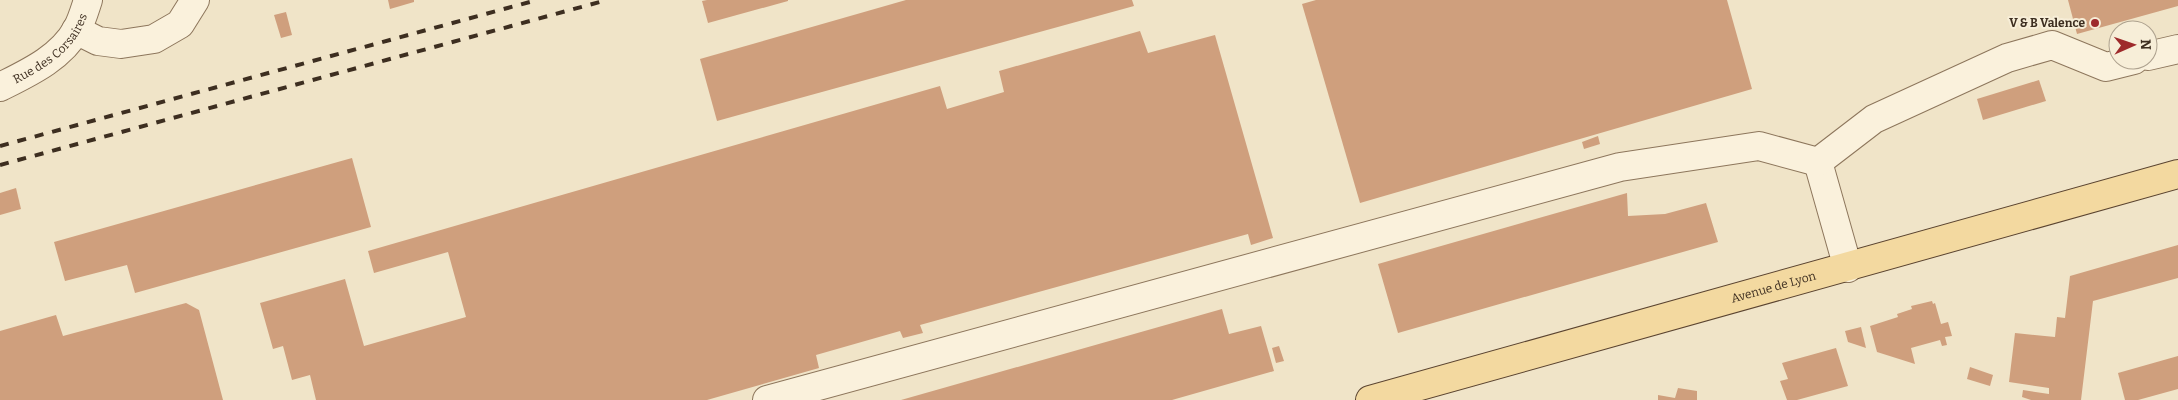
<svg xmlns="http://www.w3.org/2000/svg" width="2178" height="400" font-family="Bitter,serif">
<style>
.building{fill:#cf9f7d}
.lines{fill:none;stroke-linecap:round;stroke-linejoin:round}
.minor-casing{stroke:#8d765c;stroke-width:30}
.major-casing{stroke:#5b4430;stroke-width:30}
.minor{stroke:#faf1dc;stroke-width:28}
.major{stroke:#f3d9a0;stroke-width:28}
.rail{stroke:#3d2e20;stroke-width:4;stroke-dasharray:9 9;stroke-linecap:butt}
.poi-dot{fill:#9e2a2b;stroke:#f7eed8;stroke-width:2}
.labels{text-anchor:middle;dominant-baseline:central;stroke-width:4;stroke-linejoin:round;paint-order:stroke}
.poi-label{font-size:12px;font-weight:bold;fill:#3d2e20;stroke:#f7eed8;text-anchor:end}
.street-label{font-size:12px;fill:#3d2e20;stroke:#f7eed8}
</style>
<rect width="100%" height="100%" fill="#f0e4c8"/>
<g class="building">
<path d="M 388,0 L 414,0 L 414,2 L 390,9 Z"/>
<path d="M 707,0 L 788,0 L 788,1 L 708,23 L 702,1 Z"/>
<path d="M 906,0 L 1132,0 L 1134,6 L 717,121 L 700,59 Z"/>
<path d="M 1316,0 L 1727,0 L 1752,89 L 1360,203 L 1302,4 Z"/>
<path d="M 2068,0 L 2178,0 L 2178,6 L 2077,34 Z"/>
<path d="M 286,12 L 292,35 L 281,38 L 274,15 Z"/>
<path d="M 1140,31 L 1148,53 L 1215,35 L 1273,238 L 1251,245 L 1248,234 L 920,325 L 923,333 L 903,338 L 900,331 L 816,355 L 819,368 L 707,400 L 316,400 L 310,375 L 292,380 L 283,346 L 273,349 L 260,303 L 345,279 L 364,346 L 466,317 L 448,252 L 374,273 L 368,251 L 940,86 L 947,109 L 1004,92 L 999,71 Z"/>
<path d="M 2039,80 L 2046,101 L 1983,120 L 1977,99 Z"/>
<path d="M 1598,136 L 1600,144 L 1584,149 L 1582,142 Z"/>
<path d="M 352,158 L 371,227 L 135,293 L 127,265 L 65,281 L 54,242 Z"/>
<path d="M 16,188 L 21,209 L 0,215 L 0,193 Z"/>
<path d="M 1627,193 L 1628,216 L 1665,214 L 1706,203 L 1718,242 L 1398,333 L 1378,264 Z"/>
<path d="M 2178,245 L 2178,278 L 2093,301 L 2081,400 L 2031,400 L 2022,397 L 2023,390 L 2049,394 L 2049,388 L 2009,382 L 2015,333 L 2055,337 L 2057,317 L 2065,318 L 2070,276 Z"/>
<path d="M 1932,301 L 1933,304 L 1935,303 L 1941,324 L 1948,322 L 1952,336 L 1945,337 L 1947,345 L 1942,346 L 1940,340 L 1911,348 L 1915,364 L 1877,352 L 1870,326 L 1898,317 L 1897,314 L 1912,309 L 1911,306 Z"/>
<path d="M 186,303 L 199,310 L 223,400 L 0,400 L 0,331 L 56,315 L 63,336 Z"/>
<path d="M 1222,309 L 1229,334 L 1261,326 L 1274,371 L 1172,400 L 901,400 Z"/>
<path d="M 1861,327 L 1866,348 L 1848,342 L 1845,331 Z"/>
<path d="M 1279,346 L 1284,361 L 1276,363 L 1272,348 Z"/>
<path d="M 1836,348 L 1848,386 L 1797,400 L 1787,400 L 1780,381 L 1788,379 L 1782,363 Z"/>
<path d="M 2178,356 L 2178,389 L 2138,400 L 2125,400 L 2118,373 Z"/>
<path d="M 1970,367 L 1993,375 L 1990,386 L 1967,379 Z"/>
<path d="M 1678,388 L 1697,391 L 1697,400 L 1658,400 L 1658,395 L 1675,398 Z"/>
</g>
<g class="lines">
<defs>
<g id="minor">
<path d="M 76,30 L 98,41 L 121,44 L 154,39 L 180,24 L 195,0"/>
<path d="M 2148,56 L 2178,49"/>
<path id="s1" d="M 0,87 C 28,73 61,58 77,29 C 82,20 85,9 88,0"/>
<path d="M 1818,162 L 1848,268"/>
<path d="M 767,400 L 1620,167 L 1759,146 L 1818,162 L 1874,119 L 2007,58 L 2052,45 L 2106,67 L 2134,60"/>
</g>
<g id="major">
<path id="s2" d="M 1370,400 L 2178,174"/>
</g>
</defs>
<use href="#minor" class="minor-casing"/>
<use href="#major" class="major-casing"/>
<use href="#minor" class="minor"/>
<use href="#major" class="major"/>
<g class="rail">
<path d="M 0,146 L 537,0"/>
<path d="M 0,165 L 607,0"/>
</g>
</g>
<circle class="poi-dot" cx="2095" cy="23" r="5"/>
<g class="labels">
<g class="poi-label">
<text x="2085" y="23">V &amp; B Valence</text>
</g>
<g class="street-label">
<text stroke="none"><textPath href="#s1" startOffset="65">Rue des Corsaires</textPath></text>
<text stroke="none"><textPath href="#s2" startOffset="419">Avenue de Lyon</textPath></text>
</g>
</g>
<g transform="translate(2133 45) rotate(88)"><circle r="24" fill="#f7eed8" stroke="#ada18e"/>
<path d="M0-4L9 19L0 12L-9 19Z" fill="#9e2a2b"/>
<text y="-8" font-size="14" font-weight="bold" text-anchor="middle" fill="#3d2e20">N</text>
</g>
</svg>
